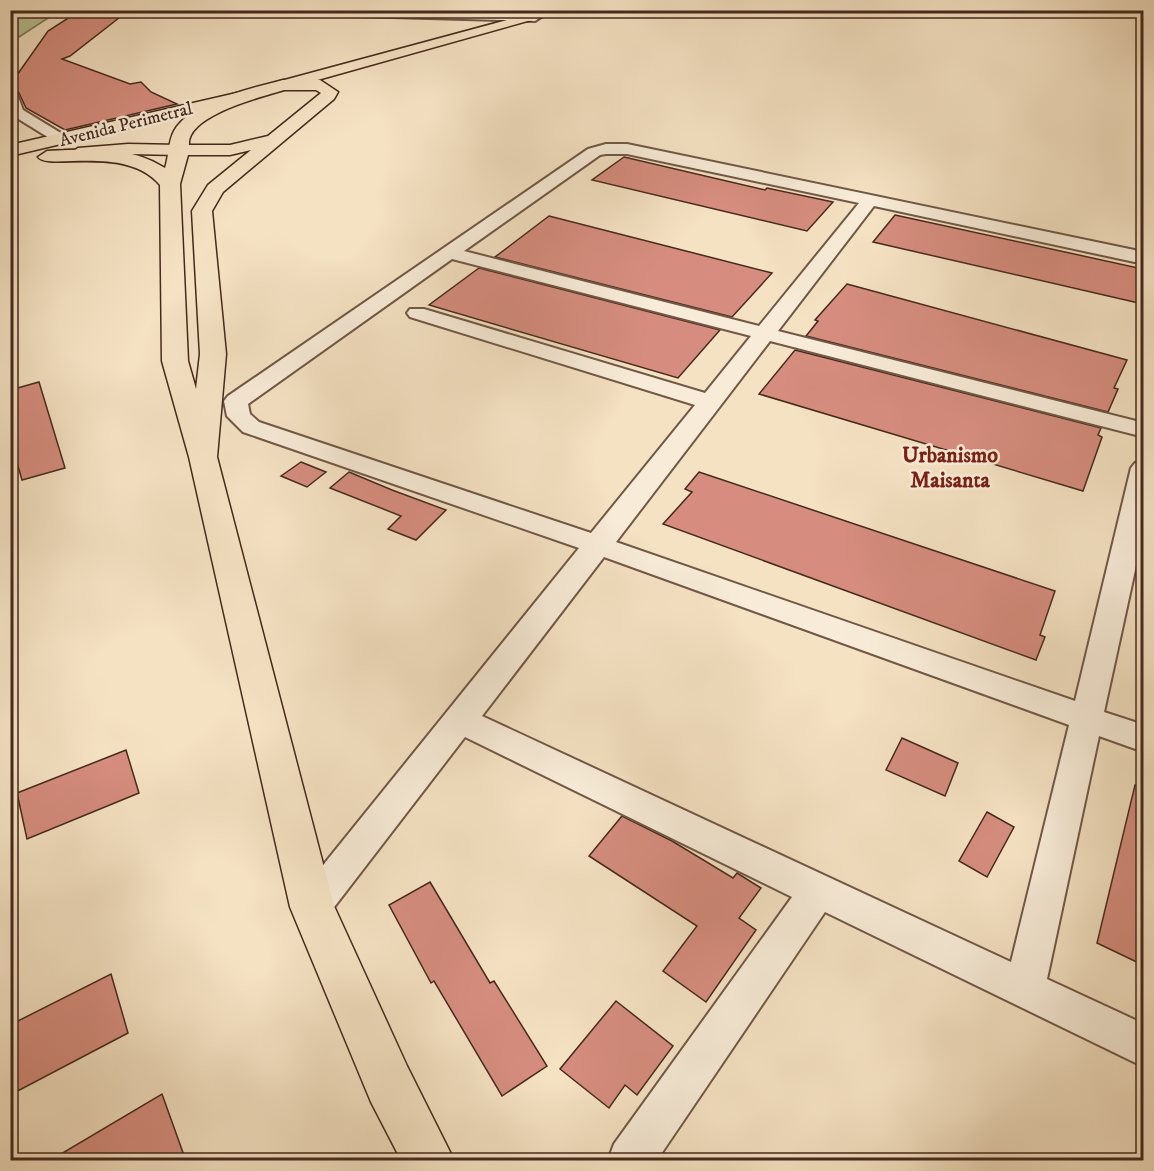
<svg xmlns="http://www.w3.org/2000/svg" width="1154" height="1171" font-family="'IM FELL DW Pica',serif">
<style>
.green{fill:#b8c496;stroke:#7e7659;stroke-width:1.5}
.building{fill:#d68d7f;stroke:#45291c;stroke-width:1.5}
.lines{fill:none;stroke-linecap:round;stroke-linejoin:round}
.minor-casing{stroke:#715746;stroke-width:4}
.major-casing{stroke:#45291c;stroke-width:3}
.highway-casing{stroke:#45291c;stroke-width:3}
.minor{fill:#f8ecd8;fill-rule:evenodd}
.major{fill:#f5e2c3;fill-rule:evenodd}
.highway{fill:#f5e2c3;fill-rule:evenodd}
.labels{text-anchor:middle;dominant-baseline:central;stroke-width:5;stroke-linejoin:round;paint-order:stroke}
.far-street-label{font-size:18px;fill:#45291c;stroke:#f8ecd8}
.neighbourhood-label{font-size:22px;font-weight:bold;fill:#7a1f14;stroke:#f8ecd8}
</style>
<rect width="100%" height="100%" fill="#f5e2c3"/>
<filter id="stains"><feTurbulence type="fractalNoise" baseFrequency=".00333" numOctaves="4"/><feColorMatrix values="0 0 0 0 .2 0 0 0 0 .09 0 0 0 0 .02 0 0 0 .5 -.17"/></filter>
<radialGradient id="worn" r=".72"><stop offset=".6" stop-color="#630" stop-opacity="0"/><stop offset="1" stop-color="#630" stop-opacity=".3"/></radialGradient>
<path class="green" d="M 10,11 L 11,10 L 59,11 L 19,37 L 11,38 Z"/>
<g class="building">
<path d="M 76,13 L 124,14 L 70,56 L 62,59 L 130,84 L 141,82 L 151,92 L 177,104 L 65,130 L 26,108 L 19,93 L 10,85 L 48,31 Z"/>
<path d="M 624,157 L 765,190 L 767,188 L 833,202 L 807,231 L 592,180 Z"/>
<path d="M 895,215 L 1143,269 L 1143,304 L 873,242 Z"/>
<path d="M 549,216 L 772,273 L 732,317 L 495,257 Z"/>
<path d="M 479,268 L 720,330 L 678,378 L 429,305 Z"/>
<path d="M 847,284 L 1127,360 L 1114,388 L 1118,389 L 1108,412 L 806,336 L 818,321 L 815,320 Z"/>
<path d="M 795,350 L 1101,428 L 1098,435 L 1102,437 L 1083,491 L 759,394 Z"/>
<path d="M 39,382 L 65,468 L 22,480 L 10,438 L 10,390 Z"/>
<path d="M 301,462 L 326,472 L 307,487 L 281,476 Z"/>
<path d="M 349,472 L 392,490 L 446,510 L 416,540 L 388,529 L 401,516 L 330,488 Z"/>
<path d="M 699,472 L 1055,591 L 1040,635 L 1045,637 L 1036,660 L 663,524 L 692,492 L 685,489 Z"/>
<path d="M 902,738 L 958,763 L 945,796 L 886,770 Z"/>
<path d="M 126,750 L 139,793 L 27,839 L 17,793 Z"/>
<path d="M 1135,785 L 1143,786 L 1143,965 L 1097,943 Z"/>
<path d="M 987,812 L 1014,827 L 987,877 L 959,861 Z"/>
<path d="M 622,816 L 672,841 L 733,878 L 737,873 L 761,888 L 739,918 L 756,930 L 706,1002 L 663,971 L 697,926 L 589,856 Z"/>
<path d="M 430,882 L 490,983 L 494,981 L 547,1066 L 502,1096 L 434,981 L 431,983 L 389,905 Z"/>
<path d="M 111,974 L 128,1033 L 10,1095 L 10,1025 Z"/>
<path d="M 616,1001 L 673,1046 L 637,1095 L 625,1085 L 609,1108 L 560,1069 Z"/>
<path d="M 162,1094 L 186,1161 L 49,1161 Z"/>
</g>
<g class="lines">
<defs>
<g id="minor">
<path d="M 276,10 L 535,13 L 541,17 L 535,21 L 282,14 Z"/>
<path d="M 10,90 L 17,94 L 23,110 L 69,138 L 72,141 L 69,144 L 59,144 L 12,115 Z"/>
<path d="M 606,144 L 627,144 L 1144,252 L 1144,264 L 874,206 L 778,331 L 1144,423 L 1144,437 L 770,341 L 616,542 L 1075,701 L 1131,468 L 1135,463 L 1144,460 L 1144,529 L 1104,712 L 1144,725 L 1144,752 L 1099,736 L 1047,979 L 1144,1024 L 1144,1067 L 825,912 L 657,1160 L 608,1160 L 614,1144 L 792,897 L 465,737 L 325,919 L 312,924 L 299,919 L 293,907 L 299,895 L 579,548 L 243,432 L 227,416 L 224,401 L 228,396 L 588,149 ZM 606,154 L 627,154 L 859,203 L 759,326 L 464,251 L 600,155 ZM 452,259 L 751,336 L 705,393 L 424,309 L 410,309 L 407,313 L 410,317 L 695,405 L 591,533 L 259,422 L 250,414 L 248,404 ZM 604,557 L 1069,725 L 1011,962 L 482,716 Z"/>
</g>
<g id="major">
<path d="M 544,10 L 567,10 L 289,88 L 283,90 L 275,85 L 277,82 Z"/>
<path d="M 241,92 L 247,94 L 249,97 L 247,100 L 10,156 L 10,145 Z"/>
<path d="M 128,144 L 180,145 L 189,150 L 180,155 L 128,154 L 78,160 L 69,154 L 78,148 Z"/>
</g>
<path id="highway" d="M 283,80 L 320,80 L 338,92 L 334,99 L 223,192 L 212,211 L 226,354 L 217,457 L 334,906 L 407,1066 L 454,1160 L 401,1160 L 371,1102 L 290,907 L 189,457 L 162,361 L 160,185 C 125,144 48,171 38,157 L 47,151 C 88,149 129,145 165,168 C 169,156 168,142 174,131 C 190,102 252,88 283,80 ZM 284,90 L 316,90 L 321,93 L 268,136 L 230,145 L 189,145 C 186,115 262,97 284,90 ZM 251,150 L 208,185 L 192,211 L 200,354 L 196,389 L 188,361 L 180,184 L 188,155 L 230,155 Z"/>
</defs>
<use href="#minor" class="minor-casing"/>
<use href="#major" class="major-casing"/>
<use href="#highway" class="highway-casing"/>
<use href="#minor" class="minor"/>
<use href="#major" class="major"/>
<use href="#highway" class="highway"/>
</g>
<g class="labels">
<g class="far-street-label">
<text transform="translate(126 125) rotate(-14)">Avenida Perimetral</text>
</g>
<g class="neighbourhood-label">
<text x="950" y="455">Urbanismo<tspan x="950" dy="25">Maisanta</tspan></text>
</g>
</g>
<rect width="1154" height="1171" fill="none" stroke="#f5e2c3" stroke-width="36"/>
<rect x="12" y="12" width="1130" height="1147" fill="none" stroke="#45291c" stroke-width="3"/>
<rect x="18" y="18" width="1118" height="1135" fill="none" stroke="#45291c" stroke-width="1.5"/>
<rect width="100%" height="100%" filter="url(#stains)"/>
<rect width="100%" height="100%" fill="url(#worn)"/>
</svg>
